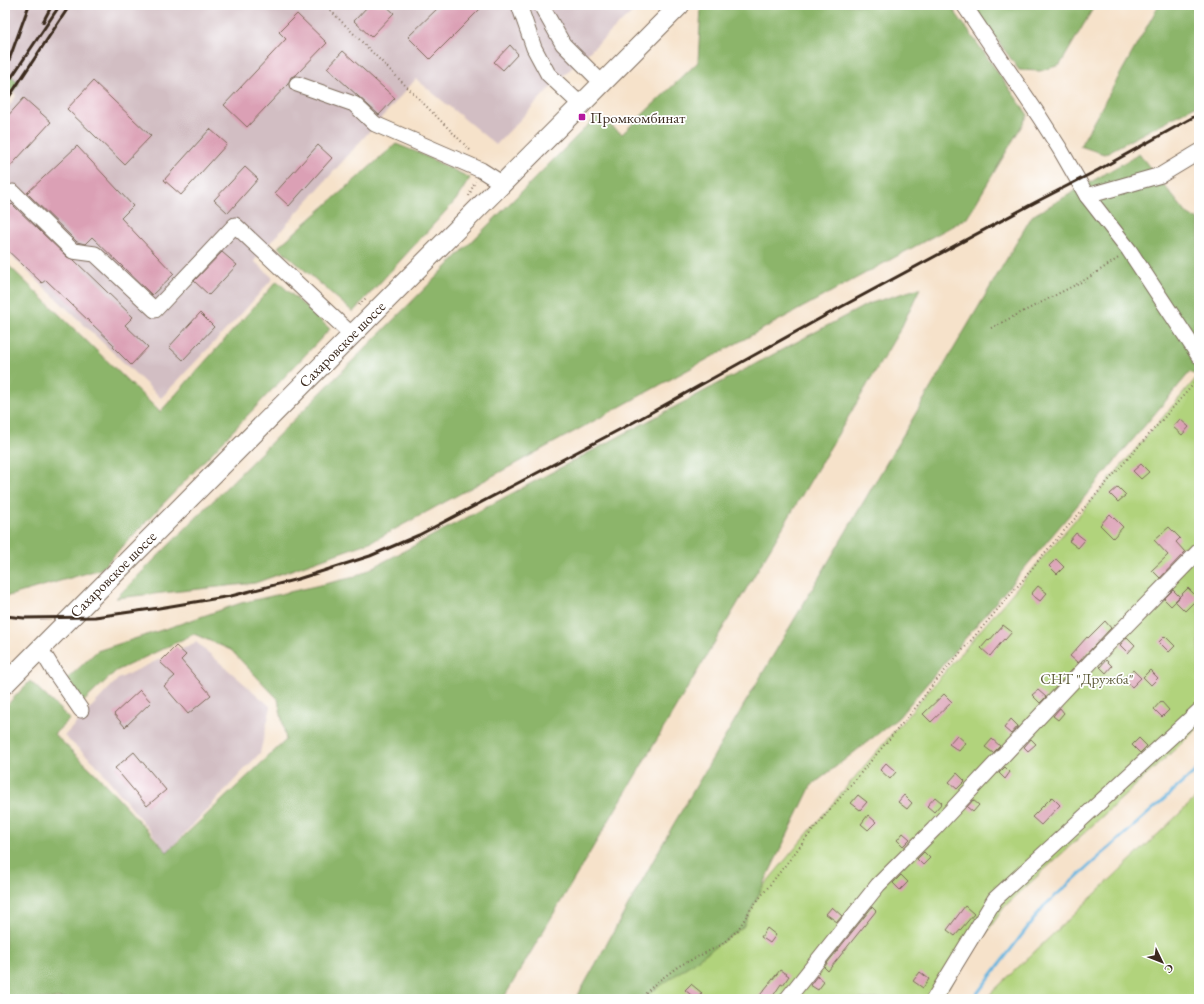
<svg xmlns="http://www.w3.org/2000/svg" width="1204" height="1004" font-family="'EB Garamond',serif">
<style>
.industrial{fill:#d2bec3}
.green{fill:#b1d37b;stroke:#767e4c}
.forest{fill:#8cb56b;stroke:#647044}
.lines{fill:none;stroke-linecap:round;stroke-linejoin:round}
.stream{stroke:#65b4df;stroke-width:3}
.building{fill:#dba0b5}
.minor-casing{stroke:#7c6a5a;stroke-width:17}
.major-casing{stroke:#7c6a5a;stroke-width:21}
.path{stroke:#7c6a5a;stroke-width:2;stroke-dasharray:1 3;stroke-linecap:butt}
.minor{stroke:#fff;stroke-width:15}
.major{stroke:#fff;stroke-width:19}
.rail{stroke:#3b2a1e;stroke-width:3}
.poi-dot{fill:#b5179e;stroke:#fff;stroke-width:1.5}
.labels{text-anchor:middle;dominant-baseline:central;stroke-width:3.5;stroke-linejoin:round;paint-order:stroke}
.poi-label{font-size:15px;fill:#3b2a1e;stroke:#fff;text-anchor:start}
.street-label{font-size:15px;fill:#3b2a1e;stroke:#fff}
.park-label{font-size:15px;fill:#5e5d3a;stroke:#fff}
</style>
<rect width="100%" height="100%" fill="#fff"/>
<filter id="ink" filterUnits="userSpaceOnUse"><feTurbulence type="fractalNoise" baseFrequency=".025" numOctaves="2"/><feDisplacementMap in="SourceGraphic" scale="8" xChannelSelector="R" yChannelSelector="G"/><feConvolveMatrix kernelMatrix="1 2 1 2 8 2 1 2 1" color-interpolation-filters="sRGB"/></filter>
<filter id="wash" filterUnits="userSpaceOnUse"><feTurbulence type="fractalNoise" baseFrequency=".012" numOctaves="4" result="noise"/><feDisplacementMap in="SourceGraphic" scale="16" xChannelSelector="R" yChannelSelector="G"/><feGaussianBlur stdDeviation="0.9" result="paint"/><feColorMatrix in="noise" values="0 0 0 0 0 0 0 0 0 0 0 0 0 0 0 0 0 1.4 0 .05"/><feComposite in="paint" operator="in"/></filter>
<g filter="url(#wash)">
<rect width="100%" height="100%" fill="#f6e2ca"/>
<g class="industrial">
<path d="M 5,5 L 640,5 L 550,88 L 496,145 L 416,79 L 254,261 L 273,278 L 243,312 L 161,398 L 5,250 L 5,112 L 16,96 L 5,78 Z"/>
<path d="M 196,642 L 271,707 L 260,753 L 167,852 L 95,763 L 64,736 L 118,679 Z"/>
</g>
<g class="green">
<path d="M 1199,375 L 1199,727 L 1005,906 L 940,999 L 636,999 L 735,920 L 849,784 Z"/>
<path d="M 1199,795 L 1199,999 L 985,999 L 1009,976 Z"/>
</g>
<g class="forest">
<path d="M 704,5 L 950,5 L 1028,115 L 967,218 L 375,540 L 255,583 L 116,598 L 597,116 L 622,134 L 698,62 L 701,8 Z"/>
<path d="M 972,5 L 1095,5 L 1060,65 L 1040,71 L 1019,70 Z"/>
<path d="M 1159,5 L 1199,5 L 1199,104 L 1104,154 L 1080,146 Z"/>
<path d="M 5,69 L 19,84 L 5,101 Z"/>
<path d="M 396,144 L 419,153 L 470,178 L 456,200 L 353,312 L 278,247 Z"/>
<path d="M 1139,154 L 1188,215 L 1199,220 L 1199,289 L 1198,295 L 1199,294 L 1199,377 L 1190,372 L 898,718 L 811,786 L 743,927 L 642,999 L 576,999 L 672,827 L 1032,216 Z"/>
<path d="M 5,262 L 160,412 L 277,281 L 330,329 L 101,569 L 5,597 Z"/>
<path d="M 920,288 L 901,328 L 503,999 L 5,999 L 5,707 L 30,681 L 70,719 L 54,734 L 95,773 L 167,852 L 286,740 L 278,699 L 231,650 L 194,634 L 116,671 L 80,705 L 65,681 L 97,651 L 174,626 L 241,603 L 355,577 L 868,304 Z"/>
</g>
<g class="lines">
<path class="stream" d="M 973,999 L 1044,906 L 1199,768"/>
</g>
<g id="blocks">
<g class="building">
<path d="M 369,5 L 385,5 L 394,13 L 371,37 L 354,21 Z"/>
<path d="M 441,5 L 484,5 L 430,59 L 408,37 Z"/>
<path d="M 297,14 L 327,43 L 296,75 L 291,77 L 288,84 L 247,127 L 224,105 L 286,39 L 279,32 Z"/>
<path d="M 510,45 L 518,54 L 503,70 L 494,62 Z"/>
<path d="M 343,51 L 395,98 L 379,115 L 327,68 Z"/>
<path d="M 93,81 L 151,136 L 124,164 L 67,109 Z"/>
<path d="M 24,98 L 51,122 L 5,172 L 5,119 Z"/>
<path d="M 210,129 L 227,144 L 181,195 L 164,180 Z"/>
<path d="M 318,145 L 332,158 L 289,206 L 275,193 Z"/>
<path d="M 77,146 L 133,206 L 121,218 L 174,274 L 152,295 L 92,237 L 85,244 L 77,242 L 27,193 Z"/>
<path d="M 245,167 L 258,179 L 228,213 L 214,200 Z"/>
<path d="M 12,204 L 67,257 L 74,260 L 133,317 L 125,325 L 148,347 L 131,365 L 113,347 L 114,345 L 46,280 L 42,283 L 5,248 L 5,211 Z"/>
<path d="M 222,252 L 237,265 L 209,295 L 194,281 Z"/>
<path d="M 200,313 L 214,327 L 183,360 L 169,347 Z"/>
<path d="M 1180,419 L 1189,427 L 1182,435 L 1173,427 Z"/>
<path d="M 1141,464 L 1149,472 L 1141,479 L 1133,471 Z"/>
<path d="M 1118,487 L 1126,495 L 1118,502 L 1110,494 Z"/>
<path d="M 1110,514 L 1123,527 L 1113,538 L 1100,525 Z"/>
<path d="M 1169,527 L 1180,538 L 1176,542 L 1185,552 L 1160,578 L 1152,570 L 1168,555 L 1154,540 Z"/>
<path d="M 1076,533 L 1085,540 L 1078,548 L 1069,541 Z"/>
<path d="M 1056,559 L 1064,567 L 1057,574 L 1049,566 Z"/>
<path d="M 1038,586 L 1047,593 L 1040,601 L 1031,594 Z"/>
<path d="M 1188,588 L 1198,598 L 1185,611 L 1175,601 Z"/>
<path d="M 1173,590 L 1180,597 L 1171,606 L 1164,599 Z"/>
<path d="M 1105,621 L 1111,628 L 1078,663 L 1070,656 L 1087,637 L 1088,638 Z"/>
<path d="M 1003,625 L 1012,632 L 1005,640 L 1004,639 L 990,656 L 981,648 L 988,640 L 989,641 Z"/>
<path d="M 1165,636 L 1175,646 L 1169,652 L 1159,642 Z"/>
<path d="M 1127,637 L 1135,645 L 1128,653 L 1120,645 Z"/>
<path d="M 176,646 L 186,655 L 181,660 L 211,695 L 188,714 L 164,686 L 175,676 L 160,662 Z"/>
<path d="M 1106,660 L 1112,666 L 1106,673 L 1100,667 Z"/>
<path d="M 1133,670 L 1141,678 L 1132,687 L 1123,679 Z"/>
<path d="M 1150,670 L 1158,678 L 1151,685 L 1143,677 Z"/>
<path d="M 140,690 L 151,702 L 125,727 L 114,714 Z"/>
<path d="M 1038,690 L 1046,697 L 1040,703 L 1032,695 Z"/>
<path d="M 944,694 L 952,702 L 931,722 L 923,714 Z"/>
<path d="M 1161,701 L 1169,710 L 1162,717 L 1154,709 Z"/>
<path d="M 1060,708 L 1064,713 L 1058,720 L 1053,716 Z"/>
<path d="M 1011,719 L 1018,726 L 1011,734 L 1004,728 Z"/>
<path d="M 957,735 L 966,743 L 959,751 L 949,744 Z"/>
<path d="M 1139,738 L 1147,746 L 1140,753 L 1132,745 Z"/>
<path d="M 992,739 L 1000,746 L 993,753 L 985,747 Z"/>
<path d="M 1031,739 L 1036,744 L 1028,751 L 1024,747 Z"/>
<path d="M 134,752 L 166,790 L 147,806 L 115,768 Z"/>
<path d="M 886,763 L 896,772 L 890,779 L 880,770 Z"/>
<path d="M 1005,767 L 1010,772 L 1005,779 L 999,773 Z"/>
<path d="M 957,773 L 965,781 L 957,789 L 949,782 Z"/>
<path d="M 858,795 L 867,802 L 860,810 L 851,803 Z"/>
<path d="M 904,795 L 912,803 L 907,809 L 898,802 Z"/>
<path d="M 935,797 L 942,803 L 934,812 L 927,806 Z"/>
<path d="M 1052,797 L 1060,805 L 1041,825 L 1032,817 Z"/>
<path d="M 973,800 L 979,805 L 973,812 L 967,807 Z"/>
<path d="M 868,815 L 876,822 L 868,830 L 861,824 Z"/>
<path d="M 903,833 L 910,839 L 903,846 L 897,840 Z"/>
<path d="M 924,852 L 930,858 L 923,865 L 917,859 Z"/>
<path d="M 901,875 L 908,882 L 900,890 L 893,883 Z"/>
<path d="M 965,906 L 974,914 L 955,936 L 947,930 Z"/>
<path d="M 832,907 L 842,916 L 837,922 L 826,914 Z"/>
<path d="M 872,907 L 876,911 L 828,971 L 824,967 Z"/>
<path d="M 767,928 L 776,935 L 770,943 L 761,937 Z"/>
<path d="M 780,970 L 789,976 L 783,985 L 781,984 L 771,999 L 757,999 Z"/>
<path d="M 920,972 L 929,979 L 923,988 L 913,981 Z"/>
<path d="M 817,976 L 824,982 L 818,990 L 810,985 Z"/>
<path d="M 691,984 L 702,993 L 696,999 L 685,990 Z"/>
</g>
</g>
</g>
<g filter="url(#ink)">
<use href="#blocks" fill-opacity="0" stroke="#7c6a5a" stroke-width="1"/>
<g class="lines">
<defs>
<g id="minor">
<path d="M 519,5 L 534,48 L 548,74 L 581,105"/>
<path d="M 541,5 L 563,44 L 602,83"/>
<path d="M 964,5 L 1039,116 L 1060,149 L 1087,196"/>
<path d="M 297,84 L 354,104 L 375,124 L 481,170 L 503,184"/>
<path d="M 1199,152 L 1161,175 L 1087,196 L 1129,250 L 1199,356"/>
<path d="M 13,192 L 73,251 L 95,254 L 155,310 L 235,225 L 351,334"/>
<path d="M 40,648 L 54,671 L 81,710"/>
<path d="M 787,999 L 878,885 L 934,829 L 1104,648 L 1199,551"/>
<path d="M 934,999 L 995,899 L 1199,711"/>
</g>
<path id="major" d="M 5,684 L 680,5"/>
</defs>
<use href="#minor" class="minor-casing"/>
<use href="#major" class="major-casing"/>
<g class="path">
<path d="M 325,5 L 470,150"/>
<path d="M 469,196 L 475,181"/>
<path d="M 359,305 L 366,298"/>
<path d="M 991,328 L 1085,280 L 1120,257"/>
<path d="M 640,999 L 657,982 L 679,966 L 721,945 L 737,931 L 751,909 L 812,831 L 917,706 L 930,688 L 1023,580 L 1041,557 L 1199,378"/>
</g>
<use href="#minor" class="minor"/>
<use href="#major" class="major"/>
<g class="rail">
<path d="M 43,22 L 52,5"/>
<path d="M 5,71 L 29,5"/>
<path d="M 5,87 L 60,5"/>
<path d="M 5,103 L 70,5"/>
<path d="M 5,616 L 24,618 L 95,617 L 159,608 L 231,596 L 298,579 L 370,556 L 419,535 L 634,422 L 828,314 L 1034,203 L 1098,170 L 1199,114"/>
</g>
</g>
</g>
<rect class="poi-dot" x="578" y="113" width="8" height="8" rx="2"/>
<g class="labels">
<g class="poi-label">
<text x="590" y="117">Промкомбинат</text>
</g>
<g class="street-label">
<text transform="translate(342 344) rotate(-45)">Сахаровское шоссе</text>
<text transform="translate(113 574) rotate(-45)">Сахаровское шоссе</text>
</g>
<g class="park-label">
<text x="1087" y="678">СНТ "Дружба"</text>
</g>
</g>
<rect width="1204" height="1004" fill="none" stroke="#fff" stroke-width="20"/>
<g transform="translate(1162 962) rotate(133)" stroke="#ffffff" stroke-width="3" paint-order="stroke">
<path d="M0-3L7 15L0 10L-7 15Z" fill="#3b2a1e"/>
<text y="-6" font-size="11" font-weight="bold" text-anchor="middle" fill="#3b2a1e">С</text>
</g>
</svg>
